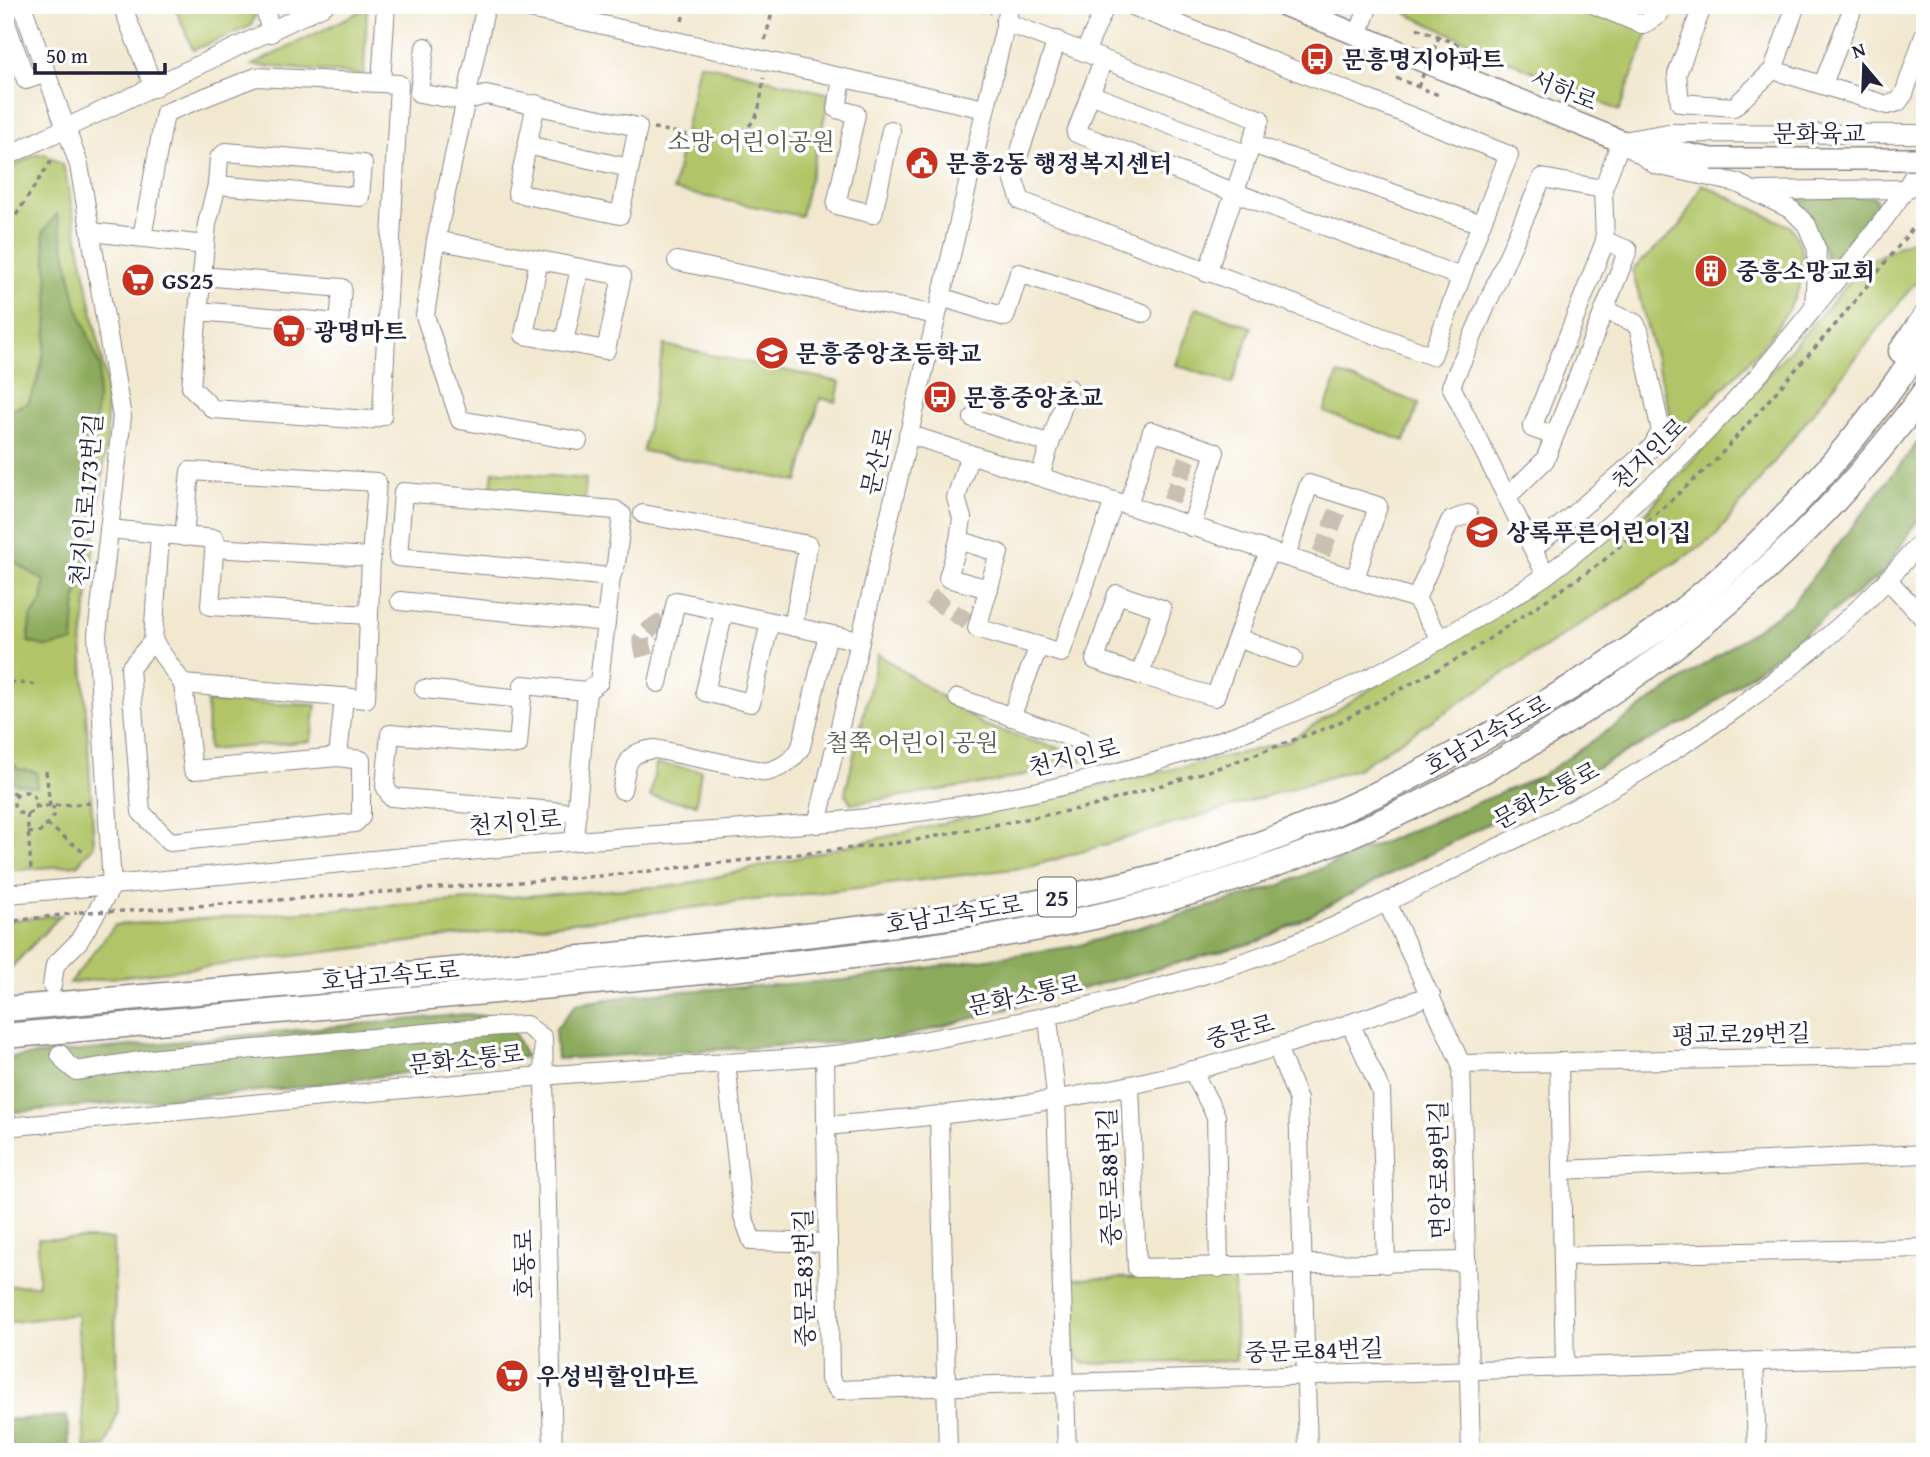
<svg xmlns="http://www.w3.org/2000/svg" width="1930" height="1457" font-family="'Gentium Book Plus','Noto Serif KR',serif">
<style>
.green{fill:#b1c568;stroke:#6a7452;stroke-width:2}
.forest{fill:#8caa5c;stroke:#57664c;stroke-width:2}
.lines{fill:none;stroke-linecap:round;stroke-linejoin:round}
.minor-tunnel{stroke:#c8c0b2;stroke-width:18;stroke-dasharray:18 9;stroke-linecap:butt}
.minor-casing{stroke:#8a8586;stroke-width:20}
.major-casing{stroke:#8a8586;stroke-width:24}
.highway-casing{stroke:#8a8586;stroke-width:27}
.path{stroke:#8a8586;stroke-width:3.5;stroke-dasharray:5 5;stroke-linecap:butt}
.minor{stroke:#fff;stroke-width:18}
.major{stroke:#fff;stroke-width:21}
.highway{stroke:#fff;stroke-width:24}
.major-bridge-casing{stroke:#8a8586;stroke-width:24;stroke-linecap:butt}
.path-bridge{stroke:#8a8586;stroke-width:3.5;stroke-dasharray:5 5;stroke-linecap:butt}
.major-bridge{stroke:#fff;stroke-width:21}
.labels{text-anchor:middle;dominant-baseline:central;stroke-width:7;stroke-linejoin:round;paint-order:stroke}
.shield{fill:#fff;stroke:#646476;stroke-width:2}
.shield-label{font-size:23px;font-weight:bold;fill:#22223b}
.poi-label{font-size:24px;font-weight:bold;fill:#22223b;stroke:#fff;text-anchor:start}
.street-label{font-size:24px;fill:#22223b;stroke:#fff}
.park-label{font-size:24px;fill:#545b4b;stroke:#fff}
</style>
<rect width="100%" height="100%" fill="#fff"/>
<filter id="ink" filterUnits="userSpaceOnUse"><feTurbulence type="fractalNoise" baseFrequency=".0143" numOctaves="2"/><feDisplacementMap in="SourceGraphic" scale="14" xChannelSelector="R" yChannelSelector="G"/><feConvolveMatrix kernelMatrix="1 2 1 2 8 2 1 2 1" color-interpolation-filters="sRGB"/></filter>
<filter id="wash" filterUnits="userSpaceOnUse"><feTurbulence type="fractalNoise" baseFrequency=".00686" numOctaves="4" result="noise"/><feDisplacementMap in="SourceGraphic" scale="28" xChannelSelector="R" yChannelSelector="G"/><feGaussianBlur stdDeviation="1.57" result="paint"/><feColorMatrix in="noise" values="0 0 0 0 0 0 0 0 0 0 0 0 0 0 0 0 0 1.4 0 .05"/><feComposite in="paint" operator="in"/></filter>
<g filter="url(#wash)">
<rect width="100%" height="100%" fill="#f2e8d0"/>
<g class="green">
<path d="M 174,5 L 259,5 L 251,26 L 193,50 Z"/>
<path d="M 1411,5 L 1595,5 L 1650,27 L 1619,111 L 1407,14 Z"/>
<path d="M 367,8 L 364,75 L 252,65 Z"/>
<path d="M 699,63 L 830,94 L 801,216 L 673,190 Z"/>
<path d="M 45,154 L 62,165 L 65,172 L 107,386 L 107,436 L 82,644 L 94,845 L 77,865 L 5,871 L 5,170 L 35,155 Z"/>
<path d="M 1702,184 L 1791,227 C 1796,236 1804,251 1804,262 C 1804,319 1714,396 1676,435 L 1632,270 L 1680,226 Z"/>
<path d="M 1925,233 L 1925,270 L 1715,537 L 1357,769 L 1030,867 L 70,983 L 115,925 L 682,885 L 1287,742 L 1646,513 L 1867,262 Z"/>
<path d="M 1196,308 L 1252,327 L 1232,384 L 1176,365 Z"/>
<path d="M 664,345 L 840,382 L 836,402 L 820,398 L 798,482 L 643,451 Z"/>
<path d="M 1338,374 L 1419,403 L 1405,441 L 1324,412 Z"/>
<path d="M 493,471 L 586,479 L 584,505 L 490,496 Z"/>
<path d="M 878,654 L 984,725 L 1039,743 L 1097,757 L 999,781 L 851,804 L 845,793 Z"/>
<path d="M 207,702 L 316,705 L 311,741 L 208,750 Z"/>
<path d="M 656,764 L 701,770 L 696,804 L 650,797 Z"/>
<path d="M 61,915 L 5,974 L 5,921 Z"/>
<path d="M 38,1239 L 113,1239 L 118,1411 L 106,1446 L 85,1448 L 77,1314 L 5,1323 L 5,1286 L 38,1285 Z"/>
<path d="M 1234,1275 L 1236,1361 L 1084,1364 L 1072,1351 L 1071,1279 Z"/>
</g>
<g class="forest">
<path d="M 1794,197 L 1875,197 L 1880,216 L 1835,268 L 1826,261 L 1823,246 L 1793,203 Z"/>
<path d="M 57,214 L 77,305 L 100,367 L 85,544 L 89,572 L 76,597 L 73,642 L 48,647 L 28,642 L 30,619 L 42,601 L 44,581 L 5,556 L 5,412 L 28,403 C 53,352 51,288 43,232 Z"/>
<path d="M 1925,433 L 1925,509 L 1883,573 L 1697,716 L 1260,941 L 895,1039 L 557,1059 L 555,1030 L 576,1004 L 641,994 L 844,980 L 1076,946 L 1281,885 L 1541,776 L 1790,606 Z"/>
<path d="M 5,755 L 18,769 L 37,772 L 37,787 L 15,783 L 5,774 Z"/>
<path d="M 466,1014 L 508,1019 L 526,1057 L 291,1088 L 5,1113 L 5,1058 Z"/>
<path d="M 67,1416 L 70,1452 L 5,1452 L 5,1420 Z"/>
</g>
</g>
<g filter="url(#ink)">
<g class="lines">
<g class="minor-tunnel">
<path d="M 1171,501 L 1193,444"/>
<path d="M 1321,554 L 1344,495"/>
<path d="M 930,597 L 977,628"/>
<path d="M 645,656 L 641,640 C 649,628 656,622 671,621"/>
</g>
<defs>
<g id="minor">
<path d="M 22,5 L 79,165 L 122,417 L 97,635 L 112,886 L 79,941 L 55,965 L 52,986"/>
<path d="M 122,5 L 154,88"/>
<path d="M 264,5 L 271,33"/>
<path d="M 486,5 L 436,240 L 425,316 L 460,420 L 578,441"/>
<path d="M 512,5 L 985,109"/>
<path d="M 1130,5 L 1509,155 L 1481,224"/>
<path d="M 1595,5 L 1643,25 L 1659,14 L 1662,5"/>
<path d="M 1703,5 L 1677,74 L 1680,103 L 1734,107 L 1773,70 L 1796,5"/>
<path d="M 5,20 L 26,80 L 47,73"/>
<path d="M 1005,22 L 1260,119 L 1207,273"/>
<path d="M 1358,35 L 1369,5"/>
<path d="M 1057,40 L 1012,175 L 1021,201 L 1432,356 L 1481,224 L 1252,144"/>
<path d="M 425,47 L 419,93 L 464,101 L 486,95 L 638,127 L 620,215 L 517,193 L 536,104"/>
<path d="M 1085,52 L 1106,5"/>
<path d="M 1103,60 L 1076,133 L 1461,277"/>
<path d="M 1773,70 L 1887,105 L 1898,102 L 1904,94 L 1925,33"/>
<path d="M 842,78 L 837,109 L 856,114 L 836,205 L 873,214 L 891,130"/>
<path d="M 381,83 L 386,5"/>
<path d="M 1823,84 L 1854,5"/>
<path d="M 1090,94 L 1248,155"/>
<path d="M 1628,140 L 1668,133 L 1925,134"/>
<path d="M 1624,143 L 1656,165 L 1737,183 L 1792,210 L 1807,225 L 1817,250 L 1814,308"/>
<path d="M 527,145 L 629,168"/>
<path d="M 226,152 L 363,164 L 360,197 L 217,185 L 219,158 Z"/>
<path d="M 5,157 L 325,5"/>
<path d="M 1760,191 L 1907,189"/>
<path d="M 92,232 L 205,245"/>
<path d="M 142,237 L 165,113 L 256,77 L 399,84 L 382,416 L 369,420 L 213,409 L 191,387 L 198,311 L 339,323 L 342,288 L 202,276 L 207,224 L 217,185"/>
<path d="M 436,240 C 498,252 560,264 622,276 L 606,350 L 524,335 L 539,260"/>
<path d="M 677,261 L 936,315"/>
<path d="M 941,297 L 1005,317 L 1019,273 L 1143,313"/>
<path d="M 198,311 L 202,276"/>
<path d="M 564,342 L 580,268"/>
<path d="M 973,418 L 1050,444 L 1040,476"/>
<path d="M 908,434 L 1416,599"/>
<path d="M 1554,436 L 1532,428 L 1605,241"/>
<path d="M 1050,444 L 1069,388"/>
<path d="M 970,454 L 956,498 L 962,518 L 959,540 L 999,553 L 977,628 L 1039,646"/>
<path d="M 1507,497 L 1545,460 L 1628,250 L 1605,241 L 1603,189 L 1621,141"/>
<path d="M 1128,505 L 1152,431 L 1215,452 L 1191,527"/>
<path d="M 643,514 L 808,545 L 793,627"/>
<path d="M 109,529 L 215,539 L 210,606 L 369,615 L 366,699 L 183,684 L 153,641 L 160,534"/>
<path d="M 184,537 L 190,471 L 377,482 L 371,557"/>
<path d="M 959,540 L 948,578 L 989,589"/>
<path d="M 214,548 L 371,557 L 369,615"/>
<path d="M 1533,549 L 1652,447 L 1661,431 L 1639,330 L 1635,323 L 1604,310"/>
<path d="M 1286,557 L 1309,484 L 1378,506 L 1355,579"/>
<path d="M 1546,575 L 1451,386 L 1542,178 L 1603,189"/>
<path d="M 1888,580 L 1925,620"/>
<path d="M 1117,594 L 1162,609 L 1140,675 L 1095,660 Z"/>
<path d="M 400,601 L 606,622 L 599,682 L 587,691"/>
<path d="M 724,612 L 705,692 L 751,703 L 770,622"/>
<path d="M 606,622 L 611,577 L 398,557 L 403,492 L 615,510 L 622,515 L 616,564 L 611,577"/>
<path d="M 1237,638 L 1293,658"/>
<path d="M 1441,640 L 1416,599 L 1450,521 L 1468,514"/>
<path d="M 153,641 L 130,668 L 141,812 L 170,842 L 355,823 L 361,817 L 361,760 L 338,757"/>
<path d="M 1140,675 L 1215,697 L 1269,551"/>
<path d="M 183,683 L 193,770 L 338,757 L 344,697"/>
<path d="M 658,683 L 676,601 L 860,641"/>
<path d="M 424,689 L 522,699"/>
<path d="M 958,698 L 1081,741"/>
<path d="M 1011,717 L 1039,646 L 1061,653 L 1114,501"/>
<path d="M 622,790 C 627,764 625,752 655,749 L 766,772 C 782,768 793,761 801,747 L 828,634"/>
<path d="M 817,824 L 1010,5"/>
<path d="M 574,841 L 587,691 L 523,685 L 518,745 L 390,734 L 385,786 L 391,797 L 577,813"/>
<path d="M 5,894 C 197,879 388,857 579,841 C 694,831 810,827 925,811 C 1120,784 1307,723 1475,619 C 1500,604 1526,590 1549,573 C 1622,519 1686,455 1747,388 C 1779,353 1807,316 1837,279 C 1869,239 1901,201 1925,156"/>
<path d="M 1387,902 L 1461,1064 L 1471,1452"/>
<path d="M 1048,1017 L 1056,1097 L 1067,1452"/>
<path d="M 1351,1025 L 1381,1091 L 1386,1264"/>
<path d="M 1277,1047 L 1298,1100 L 1308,1452"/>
<path d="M 60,1054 L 66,1063 L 76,1071 L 159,1058 L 500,1026 L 526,1025 L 543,1038 L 553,1452"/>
<path d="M 825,1056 L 830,1379 L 838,1390 L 1925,1356"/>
<path d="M 1559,1062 L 1565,1367"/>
<path d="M 726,1063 L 743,1216 L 752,1241 L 828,1243"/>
<path d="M 1461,1064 L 1925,1055"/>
<path d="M 1192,1070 L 1216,1116 L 1219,1268"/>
<path d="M 1130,1085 L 1137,1268 L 1466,1261"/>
<path d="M 939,1116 L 948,1452"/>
<path d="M 826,1126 C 927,1117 1031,1107 1131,1085 C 1233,1063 1333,1031 1431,995"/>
<path d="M 5,1127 C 184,1112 363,1092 542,1076 C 635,1068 728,1064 821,1056 C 869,1052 918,1042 965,1033 C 1053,1016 1140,995 1226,968 C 1322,938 1411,889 1501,846 C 1651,774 1819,667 1925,537"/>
<path d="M 1561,1170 L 1925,1154"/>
<path d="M 1563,1256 L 1925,1248"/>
<path d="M 1754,1361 L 1757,1452"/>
</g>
<path id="major" d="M 1284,5 L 1621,141 L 1712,159"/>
<g id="highway">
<path d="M 1901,351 L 1925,317"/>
<path d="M 5,1009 C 238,988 472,970 704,946 C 866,929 1031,912 1187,868 C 1283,840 1373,799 1460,751 C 1529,714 1596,674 1659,628 C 1758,555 1858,443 1925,340"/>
<path d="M 5,1036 C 195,1020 384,1002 573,984 C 755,967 937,953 1116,912 C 1425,840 1739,650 1925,391"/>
</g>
</defs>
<use href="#minor" class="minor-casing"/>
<use href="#major" class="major-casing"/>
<use href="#highway" class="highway-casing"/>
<g class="path">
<path d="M 961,5 L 991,13"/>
<path d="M 682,21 L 686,5"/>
<path d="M 1417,28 L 1462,46"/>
<path d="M 765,40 L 774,5"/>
<path d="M 1396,78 L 1441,96"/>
<path d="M 653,128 C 682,132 732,152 753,121 C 761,111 761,91 764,78"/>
<path d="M 5,232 L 53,158"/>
<path d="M 10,682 L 40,685"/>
<path d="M 5,742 L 15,743"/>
<path d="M 46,771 L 50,806"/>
<path d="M 5,785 L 17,796"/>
<circle cx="25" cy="803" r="11"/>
<path d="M 35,807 L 91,803"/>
<path d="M 27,814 L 31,869"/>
<path d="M 47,824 L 86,854"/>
<path d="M 28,833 L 40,832 L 54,816 L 53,806"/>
<path d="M 129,911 L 614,875 L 906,842 L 1093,806 L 1221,767 L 1334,725 L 1468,653 L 1602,562 L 1715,461 L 1842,317 L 1925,213"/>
<path d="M 5,922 L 77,913"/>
</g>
<use href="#minor" class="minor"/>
<use href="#major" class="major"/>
<use href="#highway" class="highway"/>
<defs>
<path id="major-bridge" d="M 1712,159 L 1925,159"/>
</defs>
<use href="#major-bridge" class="major-bridge-casing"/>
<g class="path-bridge">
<path d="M 1418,87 L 1439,37"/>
<path d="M 79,912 L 129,911"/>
</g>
<use href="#major-bridge" class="major-bridge"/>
</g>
</g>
<defs>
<symbol id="bus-disc" viewBox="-11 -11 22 22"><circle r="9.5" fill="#c8321e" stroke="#fff"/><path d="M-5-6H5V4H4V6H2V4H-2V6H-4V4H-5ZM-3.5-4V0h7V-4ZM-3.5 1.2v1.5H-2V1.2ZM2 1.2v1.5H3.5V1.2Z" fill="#fff"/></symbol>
<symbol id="civic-disc" viewBox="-11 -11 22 22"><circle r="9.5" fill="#c8321e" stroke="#fff"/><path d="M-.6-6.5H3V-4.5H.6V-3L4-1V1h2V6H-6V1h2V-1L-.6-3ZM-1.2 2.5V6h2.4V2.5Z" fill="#fff"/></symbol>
<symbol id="building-disc" viewBox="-11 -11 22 22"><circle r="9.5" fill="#c8321e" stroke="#fff"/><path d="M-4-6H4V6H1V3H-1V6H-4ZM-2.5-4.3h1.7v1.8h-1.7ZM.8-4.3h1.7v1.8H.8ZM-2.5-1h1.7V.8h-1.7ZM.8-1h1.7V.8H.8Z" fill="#fff"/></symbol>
<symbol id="supermarket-disc" viewBox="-11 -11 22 22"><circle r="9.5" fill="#c8321e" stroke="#fff"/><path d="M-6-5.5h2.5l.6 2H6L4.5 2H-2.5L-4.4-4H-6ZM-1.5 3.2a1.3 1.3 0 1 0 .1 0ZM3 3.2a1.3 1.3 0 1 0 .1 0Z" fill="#fff"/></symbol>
<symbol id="school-disc" viewBox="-11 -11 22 22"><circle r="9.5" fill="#c8321e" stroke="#fff"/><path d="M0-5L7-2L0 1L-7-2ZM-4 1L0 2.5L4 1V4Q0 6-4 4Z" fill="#fff"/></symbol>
</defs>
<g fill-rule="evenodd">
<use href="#bus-disc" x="1298" y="40" width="38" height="38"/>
<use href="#civic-disc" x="903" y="144" width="38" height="38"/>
<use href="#building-disc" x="1692" y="252" width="38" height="38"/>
<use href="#supermarket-disc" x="119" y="261" width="38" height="38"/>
<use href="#supermarket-disc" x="270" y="312" width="38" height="38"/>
<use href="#school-disc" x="753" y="334" width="38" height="38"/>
<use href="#bus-disc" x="921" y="378" width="38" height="38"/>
<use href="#school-disc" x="1463" y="513" width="38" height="38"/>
<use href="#supermarket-disc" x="493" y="1357" width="38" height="38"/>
</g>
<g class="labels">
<rect class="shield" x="1038" y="877.5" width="38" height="39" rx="5"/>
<g class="shield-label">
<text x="1057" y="897">25</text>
</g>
<g class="poi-label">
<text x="1342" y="59">문흥명지아파트</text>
<text x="946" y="163">문흥2동 행정복지센터</text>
<text x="1736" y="271">중흥소망교회</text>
<text x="162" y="280">GS25</text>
<text x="314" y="331">광명마트</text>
<text x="796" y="353">문흥중앙초등학교</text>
<text x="964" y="397">문흥중앙초교</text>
<text x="1506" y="532">상록푸른어린이집</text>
<text x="536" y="1376">우성빅할인마트</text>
</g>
<g class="street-label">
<text transform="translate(1564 90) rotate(22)">서하로</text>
<text x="1819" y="133">문화육교</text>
<text transform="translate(1649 454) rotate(-44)">천지인로</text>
<text transform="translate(877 461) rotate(-77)">문산로</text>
<text transform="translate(86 500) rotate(-85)">천지인로173번길</text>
<text transform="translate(1487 735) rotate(-29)">호남고속도로</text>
<text transform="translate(1074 757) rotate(-14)">천지인로</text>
<text transform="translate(1546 795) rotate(-28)">문화소통로</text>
<text transform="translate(515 822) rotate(-5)">천지인로</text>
<text transform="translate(954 914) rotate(-9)">호남고속도로</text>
<text transform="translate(390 975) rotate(-5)">호남고속도로</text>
<text transform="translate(1025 995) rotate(-12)">문화소통로</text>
<text transform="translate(1240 1031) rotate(-15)">중문로</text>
<text transform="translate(1741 1034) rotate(-1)">평교로29번길</text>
<text transform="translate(466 1059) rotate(-6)">문화소통로</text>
<text transform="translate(1439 1170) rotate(-91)">면앙로89번길</text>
<text transform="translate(1109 1177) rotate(-92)">중문로88번길</text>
<text transform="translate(524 1264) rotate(-91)">호동로</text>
<text transform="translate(804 1278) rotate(-91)">중문로83번길</text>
<text transform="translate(1314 1350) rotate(-2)">중문로84번길</text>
</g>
<g class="park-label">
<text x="751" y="141">소망 어린이공원</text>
<text x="912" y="742">철쭉 어린이 공원</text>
</g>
</g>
<rect width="1930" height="1457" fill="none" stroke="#fff" stroke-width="28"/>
<g transform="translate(1864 66) rotate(341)" stroke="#ffffff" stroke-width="5" paint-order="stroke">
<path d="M0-5L12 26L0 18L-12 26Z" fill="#22223b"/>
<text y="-10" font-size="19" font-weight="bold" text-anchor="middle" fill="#22223b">N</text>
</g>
<path d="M35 63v10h130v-10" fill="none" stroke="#22223b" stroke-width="3.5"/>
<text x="46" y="63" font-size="21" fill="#22223b" stroke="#ffffff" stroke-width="5" paint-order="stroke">50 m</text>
</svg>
